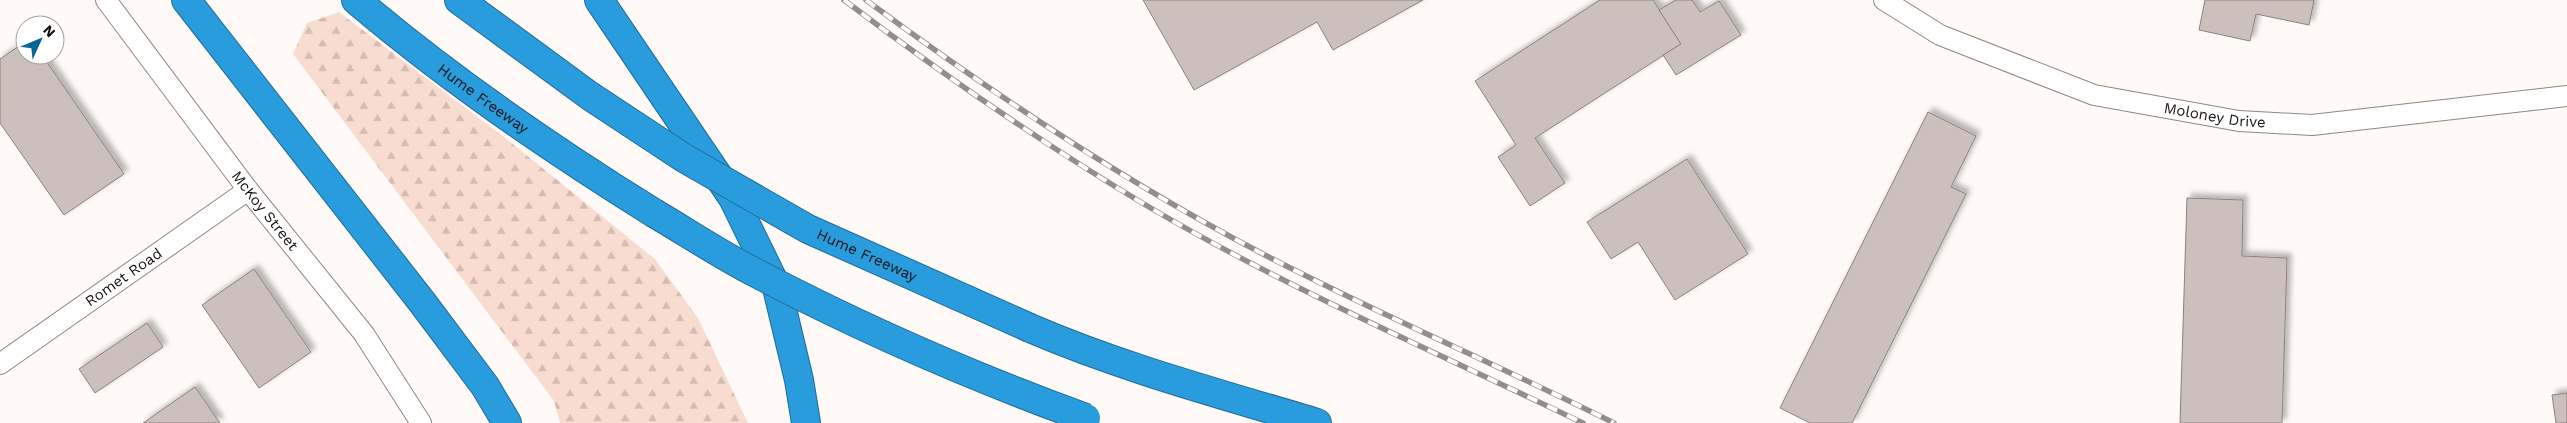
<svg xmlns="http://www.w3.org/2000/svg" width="2567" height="423" font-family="'Work Sans',sans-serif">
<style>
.forest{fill:url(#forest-firs)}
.building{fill:#cbc0bb;stroke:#8c817d;filter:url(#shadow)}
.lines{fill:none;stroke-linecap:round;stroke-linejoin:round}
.minor-casing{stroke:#918682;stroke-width:22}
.highway-casing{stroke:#216b95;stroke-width:30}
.minor{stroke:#fff;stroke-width:20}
.highway{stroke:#289cdd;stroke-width:28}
.rail-casing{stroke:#928e8c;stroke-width:5.5}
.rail{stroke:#fff;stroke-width:4;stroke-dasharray:11;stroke-linecap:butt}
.highway-bridge-casing{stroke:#216b95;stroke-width:30;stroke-linecap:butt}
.highway-bridge{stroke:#289cdd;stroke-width:28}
.labels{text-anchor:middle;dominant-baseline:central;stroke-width:5;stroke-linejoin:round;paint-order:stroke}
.street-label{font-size:15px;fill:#15110f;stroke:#fff}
</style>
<defs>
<pattern id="forest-firs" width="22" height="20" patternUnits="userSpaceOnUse" patternTransform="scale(1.25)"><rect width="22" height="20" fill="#f9dcd0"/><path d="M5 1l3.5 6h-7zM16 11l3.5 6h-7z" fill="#d5bcb1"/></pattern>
<filter id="shadow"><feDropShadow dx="4.5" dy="-4.5" stdDeviation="2.5" flood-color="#0004"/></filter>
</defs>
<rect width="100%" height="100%" fill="#fffaf8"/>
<path class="forest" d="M 339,12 L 504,137 L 655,259 L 698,318 L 748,423 L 560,423 L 554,401 L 293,54 L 307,23 Z"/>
<g class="building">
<path d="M 1143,0 L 1423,0 L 1333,50 L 1317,22 L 1194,90 Z"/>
<path d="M 1600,0 L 1653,0 L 1681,44 L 1535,138 L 1565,183 L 1530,206 L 1498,157 L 1516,145 L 1475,81 Z"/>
<path d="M 1676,0 L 1692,0 L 1700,12 L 1719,1 L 1741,35 L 1676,75 L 1663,55 L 1681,44 L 1659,10 Z"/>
<path d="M 2205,0 L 2314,0 L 2309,25 L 2256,14 L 2250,41 L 2199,30 Z"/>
<path d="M 25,42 L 25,55 L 42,55 L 124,174 L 64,215 L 0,123 L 0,59 Z"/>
<path d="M 1928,112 L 1976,136 L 1951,187 L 1966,194 L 1852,423 L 1810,423 L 1780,408 Z"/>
<path d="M 1687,159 L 1748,254 L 1675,300 L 1638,242 L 1611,259 L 1587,222 Z"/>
<path d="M 2187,198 L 2243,200 L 2242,256 L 2287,258 L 2282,423 L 2180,423 Z"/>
<path d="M 254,269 L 311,352 L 259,388 L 202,305 Z"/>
<path d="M 147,323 L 163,347 L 95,393 L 79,369 Z"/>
<path d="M 195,387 L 220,423 L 143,423 Z"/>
<path d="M 2567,393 L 2567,423 L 2556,423 L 2552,395 Z"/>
</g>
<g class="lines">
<defs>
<g id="minor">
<path id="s1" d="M 106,0 L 248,190 L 364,334 L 421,423"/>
<path id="s2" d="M 1884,0 L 1940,35 L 2094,95 L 2239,121 L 2312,125 L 2567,96"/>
<path id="s3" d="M 0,364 L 248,190"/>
</g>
<g id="highway">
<path d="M 186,0 L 422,302 L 485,386 L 507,423"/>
<path id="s4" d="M 356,0 C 449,79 551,149 654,213"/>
<path d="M 459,0 L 590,96"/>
<path d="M 599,0 L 733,198 L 777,288 L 799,380 L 806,423"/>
<path d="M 1030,328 C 1123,368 1221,394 1317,423"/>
</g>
</defs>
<use href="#minor" class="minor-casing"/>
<use href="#highway" class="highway-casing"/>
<use href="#minor" class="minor"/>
<use href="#highway" class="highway"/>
<defs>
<g id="rail">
<path d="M 844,0 C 942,74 1043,144 1149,207 C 1288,289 1438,353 1583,423"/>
<path d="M 866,0 C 993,94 1123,181 1263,254 C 1378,314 1498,365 1614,423"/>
</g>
</defs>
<use href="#rail" class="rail-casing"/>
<use href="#rail" class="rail"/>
<defs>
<g id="highway-bridge">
<path id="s5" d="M 590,96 L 684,158 L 808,229 L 1030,328"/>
<path d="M 654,213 C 688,233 721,255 756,273 C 863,329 973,377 1086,418"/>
</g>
</defs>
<use href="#highway-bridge" class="highway-bridge-casing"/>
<use href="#highway-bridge" class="highway-bridge"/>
</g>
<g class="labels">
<g class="street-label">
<text stroke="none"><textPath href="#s4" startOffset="161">Hume Freeway</textPath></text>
<text stroke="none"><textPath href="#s2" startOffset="354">Moloney Drive</textPath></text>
<text stroke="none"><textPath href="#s1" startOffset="264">McKoy Street</textPath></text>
<text stroke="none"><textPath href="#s5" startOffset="320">Hume Freeway</textPath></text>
<text stroke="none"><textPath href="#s3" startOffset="151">Romet Road</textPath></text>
</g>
</g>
<g transform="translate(40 40) rotate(46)"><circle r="24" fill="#ffffff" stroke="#a1a09f"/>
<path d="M0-4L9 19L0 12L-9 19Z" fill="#076595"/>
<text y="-8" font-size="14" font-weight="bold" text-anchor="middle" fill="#15110f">N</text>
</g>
</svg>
